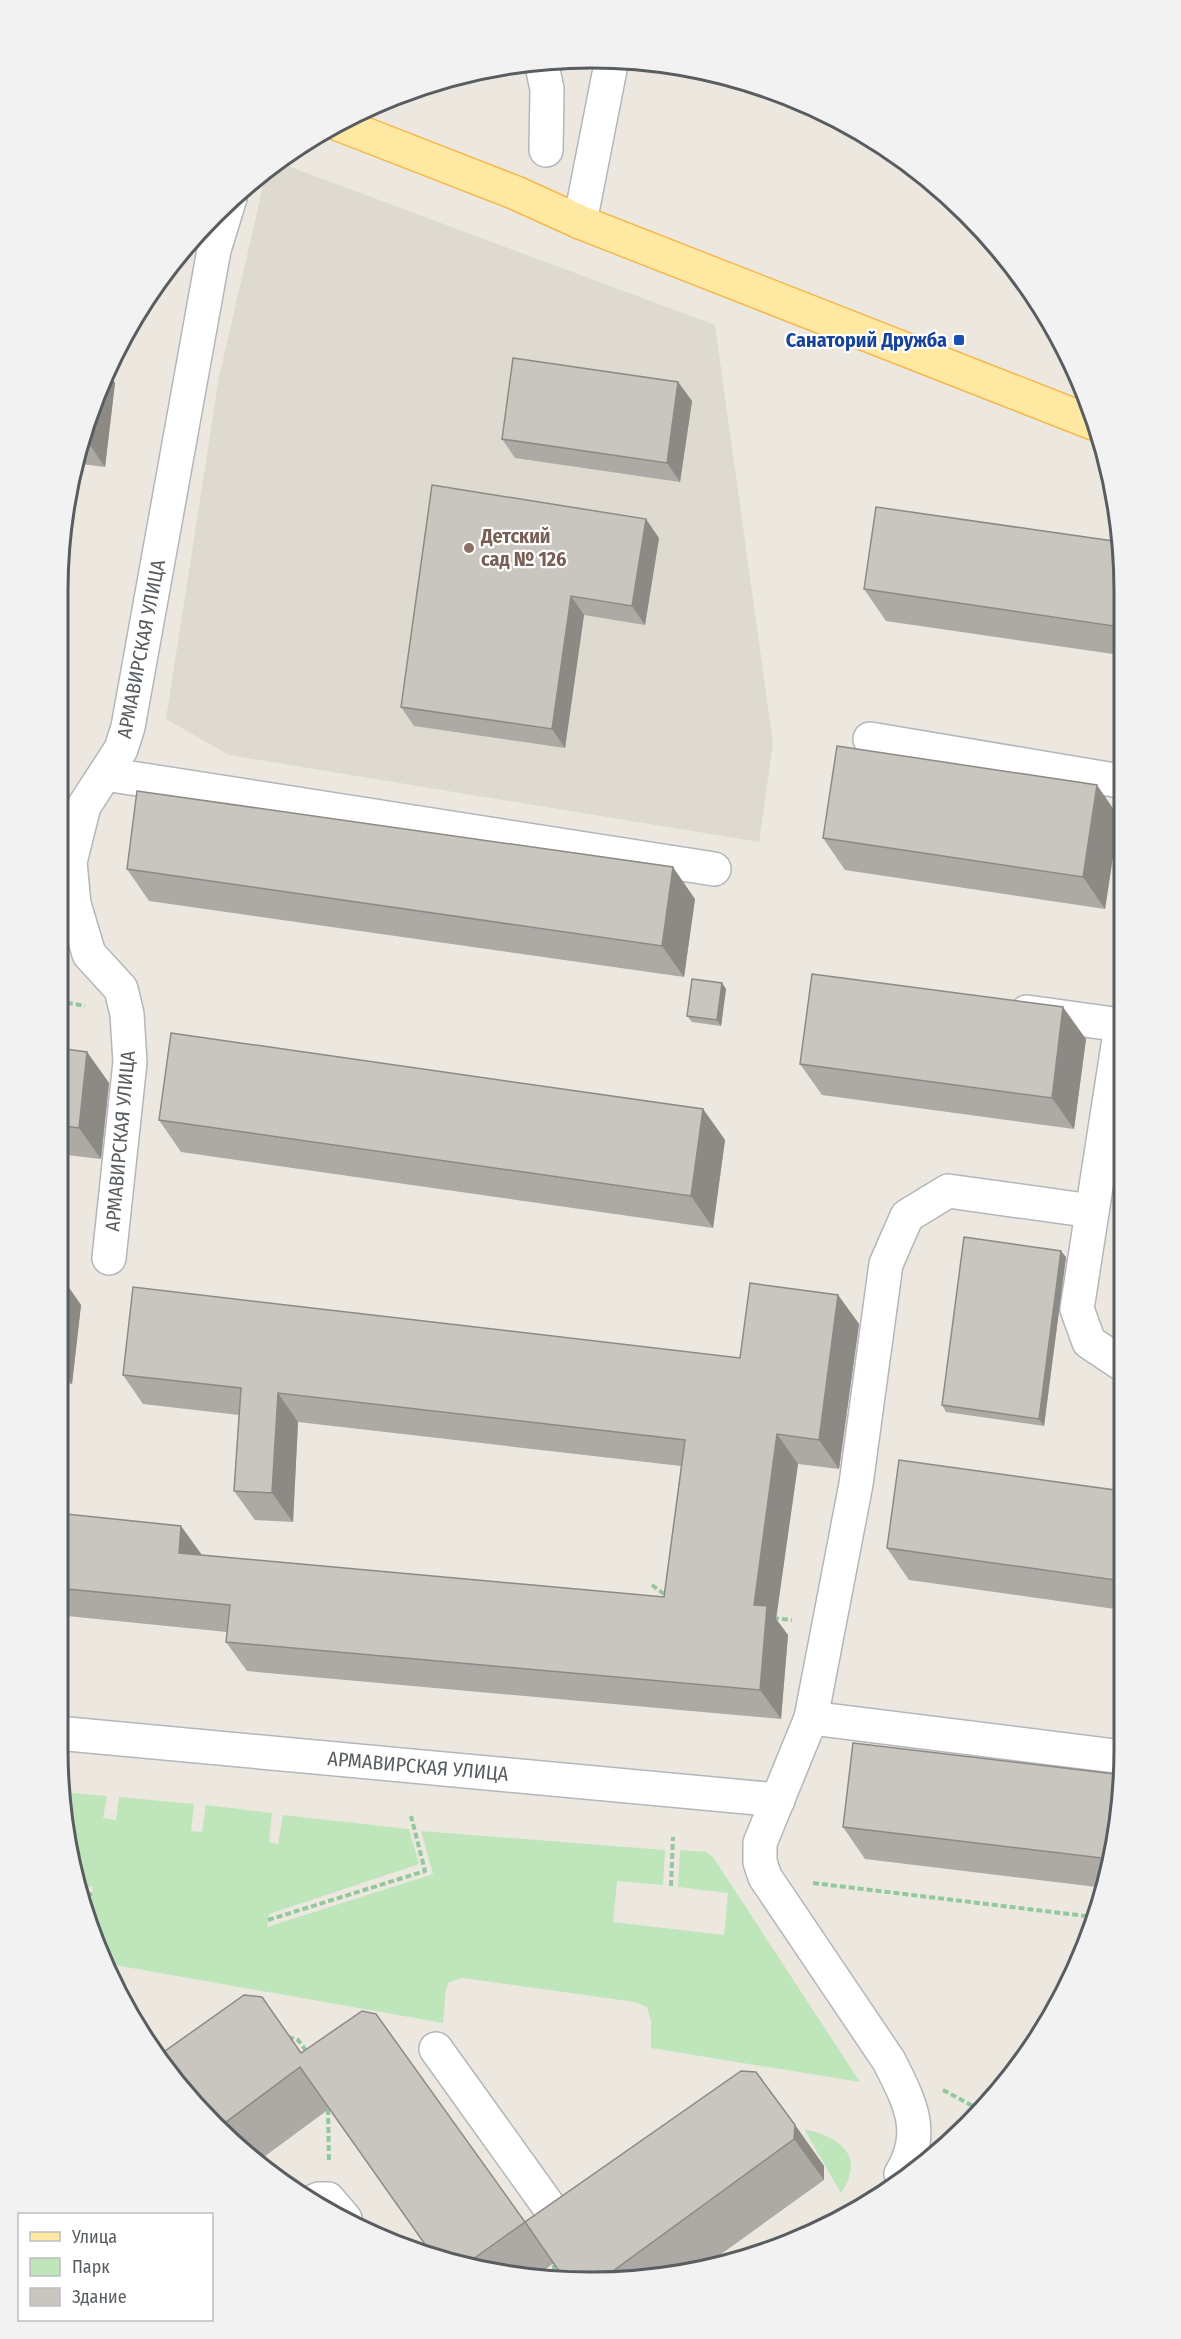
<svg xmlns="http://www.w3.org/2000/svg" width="1181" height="2339" font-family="'Fira Sans Condensed',sans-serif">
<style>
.education{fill:#dedad0}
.green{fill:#bee6ba}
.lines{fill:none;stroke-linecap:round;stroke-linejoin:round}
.minor-casing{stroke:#b3b7bb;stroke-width:36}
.major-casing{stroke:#f6b84f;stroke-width:36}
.path{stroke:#93c79d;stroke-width:4;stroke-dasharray:6 3;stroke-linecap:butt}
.minor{stroke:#fff;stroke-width:33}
.major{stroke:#ffe8a2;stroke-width:33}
.wall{fill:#ada9a4}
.shaded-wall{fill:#8d8a86}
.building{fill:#c9c5bf;stroke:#8d8a86;stroke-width:1.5}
.transit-dot{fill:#1a4fb4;stroke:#fff;stroke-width:2}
.education-dot{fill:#8d6e63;stroke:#fff;stroke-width:2}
.labels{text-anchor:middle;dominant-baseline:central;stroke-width:4.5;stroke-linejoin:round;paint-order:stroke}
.transit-label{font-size:20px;font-weight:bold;fill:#164399;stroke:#fff;text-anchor:end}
.education-label{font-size:20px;font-weight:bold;fill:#785e54;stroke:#fff;text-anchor:start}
.street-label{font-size:20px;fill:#585d61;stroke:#fff}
.rim{fill:none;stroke:#585d61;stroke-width:3}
</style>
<rect width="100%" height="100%" fill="#ece8df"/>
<path class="education" d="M 277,162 L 715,325 L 773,743 L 759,842 L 229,755 L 166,719 L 219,377 L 267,169 Z"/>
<g class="green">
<path d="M 64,1792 L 107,1796 L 103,1818 L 116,1820 L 119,1797 L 194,1804 L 191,1831 L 202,1832 L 206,1805 L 272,1813 L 269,1842 L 278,1844 L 283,1815 L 409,1829 L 419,1864 L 269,1914 L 267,1927 L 433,1874 L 421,1831 L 665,1850 L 663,1885 L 617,1881 L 613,1922 L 724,1935 L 728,1893 L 678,1887 L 680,1850 L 706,1852 L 713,1857 L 860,2082 L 651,2048 L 651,2021 L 647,2007 L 635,2002 L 463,1978 L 449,1982 L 446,1989 L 443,2023 L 109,1964 L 85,1920 L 83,1903 L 91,1902 L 93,1886 L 80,1889 Z"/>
<path d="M 804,2129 C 840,2137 866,2156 841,2193 Z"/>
</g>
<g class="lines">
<defs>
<g id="minor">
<path d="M 541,61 L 547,89 L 546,150"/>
<path d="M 580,222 L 612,59"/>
<path d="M 870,739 L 1120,781"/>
<path d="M 105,774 L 714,869"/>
<path d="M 1027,1012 L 1121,1025"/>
<path d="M 1121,1026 L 1077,1309 L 1089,1342 L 1122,1364"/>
<path d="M 109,1258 L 130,1062 L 127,1014 L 121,989 L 89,954 L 74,904 L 70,862 L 84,806 L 121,749 L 128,727 L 214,250 L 230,198"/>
<path d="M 811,1718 L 1123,1757"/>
<path d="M 57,1733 L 778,1800"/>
<path d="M 436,2049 L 550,2208 C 563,2221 574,2214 587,2205"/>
<path d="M 901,2174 C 927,2132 909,2101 889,2061 L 765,1877 L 760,1862 L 760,1843 L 811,1718 L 856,1484 L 886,1264 L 907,1216 L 948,1191 L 1092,1211"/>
<path d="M 312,2202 L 319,2199 L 328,2199 L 345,2219"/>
</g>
<path id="major" d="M 336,123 L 516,193 L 580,222 L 1093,423"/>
</defs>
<use href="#minor" class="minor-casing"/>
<use href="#major" class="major-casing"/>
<g class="path">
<path d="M 58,1001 L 85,1006"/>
<path d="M 652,1585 L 668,1597"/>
<path d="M 773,1618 L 792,1620"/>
<path d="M 813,1883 L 1094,1917"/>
<path d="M 671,1886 L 673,1837"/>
<path d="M 81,1896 L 92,1894"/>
<path d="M 268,1920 L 425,1871 L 411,1816"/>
<path d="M 288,2037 L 298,2040 L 307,2052"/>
<path d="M 943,2090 L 971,2105 L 981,2107"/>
<path d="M 328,2109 L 329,2163"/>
<path d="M 554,2265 L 554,2274"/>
</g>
<use href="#minor" class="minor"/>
<use href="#major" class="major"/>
</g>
<g class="wall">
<path d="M 106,370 L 115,383 L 105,467 L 73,463 L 75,453 Z"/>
<path d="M 678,382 L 692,401 L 680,482 L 515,458 L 502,439 Z"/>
<path d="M 659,538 L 645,625 L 584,615 L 565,748 L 414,726 L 401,707 Z"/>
<path d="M 1120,542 L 1120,655 L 886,621 L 864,589 Z"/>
<path d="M 1119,817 L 1105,909 L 845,870 L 823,838 Z"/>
<path d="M 127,869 L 695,899 L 684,977 L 149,901 Z"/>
<path d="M 722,983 L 726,989 L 721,1026 L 692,1022 L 687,1016 Z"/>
<path d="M 1086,1039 L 1074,1129 L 822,1095 L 800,1064 Z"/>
<path d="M 58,1048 L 87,1052 L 109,1083 L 101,1159 L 58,1154 Z"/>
<path d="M 703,1109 L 725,1140 L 713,1228 L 181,1152 L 159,1120 Z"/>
<path d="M 1066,1257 L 1044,1426 L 946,1412 L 942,1405 Z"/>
<path d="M 57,1273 L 81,1305 L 72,1384 L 57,1382 Z"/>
<path d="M 838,1295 L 859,1324 L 839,1469 L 798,1464 L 776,1619 L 788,1635 L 781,1719 L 247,1671 L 226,1642 L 227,1632 L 57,1615 L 57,1513 L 202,1555 L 664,1597 L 681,1466 L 298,1422 L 293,1522 L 255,1520 L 234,1491 L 239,1415 L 143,1404 L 123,1375 L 740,1358 Z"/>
<path d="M 1122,1491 L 1122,1610 L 909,1580 L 887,1548 Z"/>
<path d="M 1123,1783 L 1105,1888 L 865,1859 L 843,1827 Z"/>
<path d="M 301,2053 L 525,2222 L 795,2125 L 824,2166 L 824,2180 L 710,2262 L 660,2277 L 561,2274 L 554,2263 L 540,2273 L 486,2272 L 429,2250 L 329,2109 L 257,2162 L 238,2149 L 167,2074 Z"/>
</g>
<g class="shaded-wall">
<path d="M 106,370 L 115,383 L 105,467 L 83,435 L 83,431 Z"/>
<path d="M 678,382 L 692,401 L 680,482 L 667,463 Z"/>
<path d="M 646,519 L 659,538 L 645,625 L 632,606 Z"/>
<path d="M 571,596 L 584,615 L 565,748 L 552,729 Z"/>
<path d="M 1097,785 L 1119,817 L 1105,909 L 1083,877 Z"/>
<path d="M 673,867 L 695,899 L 684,977 L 662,946 Z"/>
<path d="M 722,983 L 726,989 L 721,1026 L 717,1020 Z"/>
<path d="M 1063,1007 L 1086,1039 L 1074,1129 L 1052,1098 Z"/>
<path d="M 87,1052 L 109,1083 L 101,1159 L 79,1128 Z"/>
<path d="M 703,1109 L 725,1140 L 713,1228 L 691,1196 Z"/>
<path d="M 1061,1251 L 1066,1257 L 1044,1426 L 1039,1419 Z"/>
<path d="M 59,1273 L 81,1305 L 72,1384 L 57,1363 L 57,1284 Z"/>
<path d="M 838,1295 L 859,1324 L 839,1469 L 819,1440 Z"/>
<path d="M 278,1393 L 298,1422 L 293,1522 L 272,1493 Z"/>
<path d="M 777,1434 L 798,1464 L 776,1619 L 788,1635 L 781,1719 L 760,1690 L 754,1605 Z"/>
<path d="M 181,1526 L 202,1555 L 199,1583 L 179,1553 Z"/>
<path d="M 795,2125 L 824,2166 L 824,2180 L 794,2139 Z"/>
</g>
<g class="building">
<path d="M 513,358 L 678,382 L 667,463 L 502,439 Z"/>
<path d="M 432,485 L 646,519 L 632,606 L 571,596 L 552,729 L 401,707 Z"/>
<path d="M 876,507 L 1120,542 L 1120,627 L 864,589 Z"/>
<path d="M 837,746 L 1097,785 L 1083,877 L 823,838 Z"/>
<path d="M 137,791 L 673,867 L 662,946 L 127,869 Z"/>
<path d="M 812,974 L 1063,1007 L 1052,1098 L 800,1064 Z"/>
<path d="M 692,979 L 722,983 L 717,1020 L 687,1016 Z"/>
<path d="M 171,1033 L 703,1109 L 691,1196 L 159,1120 Z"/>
<path d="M 58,1048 L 87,1052 L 79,1128 L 58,1125 Z"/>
<path d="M 964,1237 L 1061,1251 L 1039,1419 L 942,1405 Z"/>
<path d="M 750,1283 L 838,1295 L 819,1440 L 777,1434 L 754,1605 L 767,1606 L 760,1690 L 226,1642 L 230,1605 L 57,1588 L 57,1513 L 181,1526 L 179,1553 L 664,1597 L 685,1440 L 278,1393 L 272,1493 L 234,1491 L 241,1388 L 123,1375 L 133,1287 L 740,1358 Z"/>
<path d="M 899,1460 L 1122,1491 L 1122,1581 L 887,1548 Z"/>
<path d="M 853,1743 L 1123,1775 L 1123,1783 L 1110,1859 L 843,1827 Z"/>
<path d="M 244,1995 L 262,1997 L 301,2053 L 362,2011 L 376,2014 L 525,2222 L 466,2264 L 429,2250 L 300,2067 L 218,2128 L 167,2074 L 158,2056 Z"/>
<path d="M 741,2071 L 756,2072 L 795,2125 L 794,2139 L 606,2276 L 561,2274 L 525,2222 Z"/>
</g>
<rect class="transit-dot" x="953" y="334" width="12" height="12" rx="3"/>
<circle class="education-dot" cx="469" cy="548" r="6"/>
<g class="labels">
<g class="transit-label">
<text x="947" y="340">Санаторий Дружба</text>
</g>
<g class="education-label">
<text x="481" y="536">Детский<tspan x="481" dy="23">сад № 126</tspan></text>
</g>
<g class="street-label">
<text transform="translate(141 649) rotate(-79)">АРМАВИРСКАЯ УЛИЦА</text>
<text transform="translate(120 1141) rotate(-85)">АРМАВИРСКАЯ УЛИЦА</text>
<text transform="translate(418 1766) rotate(5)">АРМАВИРСКАЯ УЛИЦА</text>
</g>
</g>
<path d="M0 0H1181V2339H0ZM591 68H591A523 523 0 0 1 1114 591V1749A523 523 0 0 1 591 2272H591A523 523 0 0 1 68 1749V591A523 523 0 0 1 591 68Z" fill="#f2f2f2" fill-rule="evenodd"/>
<path class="rim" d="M591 68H591A523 523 0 0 1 1114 591V1749A523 523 0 0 1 591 2272H591A523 523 0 0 1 68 1749V591A523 523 0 0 1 591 68Z"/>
<rect x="18" y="2213" width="195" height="108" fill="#ffffff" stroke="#bcbec0" stroke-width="1.5"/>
<rect x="30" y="2232" width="30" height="9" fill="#ffe8a2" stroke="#bcbec0" stroke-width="1.5"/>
<text x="72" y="2243" font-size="18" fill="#585d61">Улица</text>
<rect x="30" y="2258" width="30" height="18" fill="#bee6ba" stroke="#bcbec0" stroke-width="1.5"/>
<text x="72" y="2273" font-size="18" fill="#585d61">Парк</text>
<rect x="30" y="2288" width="30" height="18" fill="#c9c5bf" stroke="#bcbec0" stroke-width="1.5"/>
<text x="72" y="2303" font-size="18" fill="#585d61">Здание</text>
</svg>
